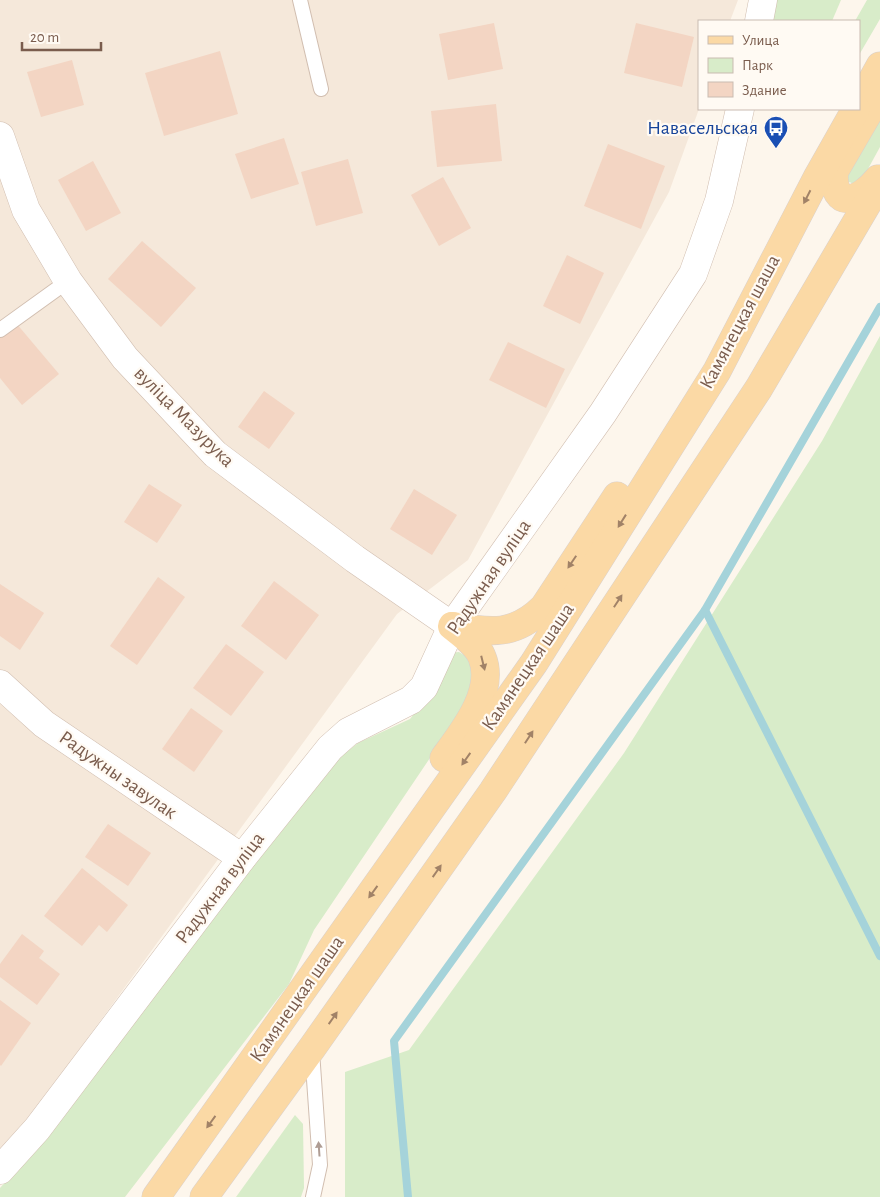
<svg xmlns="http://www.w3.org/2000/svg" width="880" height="1197" font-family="'Alegreya Sans',sans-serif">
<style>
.residential{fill:#f5e8da}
.green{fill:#d8ecc9}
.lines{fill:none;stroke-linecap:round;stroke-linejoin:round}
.stream{stroke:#a5d3da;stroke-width:8}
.building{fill:#f3d5c3}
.service-casing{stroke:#d1beb0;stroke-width:16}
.minor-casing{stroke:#d1beb0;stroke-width:29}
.primary-casing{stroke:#dad1cd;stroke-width:29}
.service{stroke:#fff;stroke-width:14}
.minor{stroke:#fff;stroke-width:28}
.primary{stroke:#fbd9a5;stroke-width:28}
.oneway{fill:#a18267}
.oneway2{fill:#af9d94}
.labels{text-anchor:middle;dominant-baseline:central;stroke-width:4.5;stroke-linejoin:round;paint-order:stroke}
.transit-label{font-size:20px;fill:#164399;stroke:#fffaf3;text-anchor:end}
.street-label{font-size:20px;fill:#7a5c4d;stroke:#fffaf3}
</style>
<rect width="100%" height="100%" fill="#fdf6ec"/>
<path class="residential" d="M 0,0 L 738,0 L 730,21 L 699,21 L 699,109 L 669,192 L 468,560 L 397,614 L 28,1120 L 0,1149 Z"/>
<g class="green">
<path d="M 771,0 L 841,0 L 832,21 L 768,21 Z"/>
<path d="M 867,0 L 880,0 L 880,19 L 859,55 L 859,21 L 855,21 Z"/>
<path d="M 880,116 L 880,147 L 863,178 L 854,184 L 847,181 L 847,174 Z"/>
<path d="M 880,336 L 880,1197 L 345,1197 L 345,1072 L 409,1050 L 624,753 L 822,441 Z"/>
<path d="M 459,652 L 467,657 L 477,677 L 461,712 L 314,930 L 289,984 L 125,1197 L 0,1197 L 0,1188 L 32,1152 L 332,763 L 358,743 L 410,719 L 429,695 L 448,653 Z"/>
<path d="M 295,1115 L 303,1124 L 304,1188 L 301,1197 L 236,1197 Z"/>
</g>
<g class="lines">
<g class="stream">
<path d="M 705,610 L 880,956"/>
<path d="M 408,1197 L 394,1041 L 705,610 L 880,307"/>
</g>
</g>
<g class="building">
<path d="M 494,23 L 503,69 L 448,80 L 439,34 Z"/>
<path d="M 636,23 L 694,37 L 682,87 L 624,73 Z"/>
<path d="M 220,51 L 238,114 L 164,136 L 145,73 Z"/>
<path d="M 72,60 L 84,105 L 41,117 L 27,72 Z"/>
<path d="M 496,104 L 502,161 L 437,167 L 431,111 Z"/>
<path d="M 284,138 L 299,184 L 251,199 L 235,154 Z"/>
<path d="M 608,144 L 665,166 L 641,229 L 584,206 Z"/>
<path d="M 348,159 L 363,213 L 316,226 L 301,172 Z"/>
<path d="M 93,161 L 121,213 L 86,231 L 58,180 Z"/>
<path d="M 443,177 L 471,228 L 439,246 L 411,195 Z"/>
<path d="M 142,241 L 196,288 L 161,327 L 108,279 Z"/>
<path d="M 567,255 L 604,273 L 580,324 L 543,306 Z"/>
<path d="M 16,323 L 59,374 L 22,405 L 0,378 L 0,336 Z"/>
<path d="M 508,342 L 565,369 L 546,408 L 489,380 Z"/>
<path d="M 264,391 L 295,413 L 269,449 L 238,427 Z"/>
<path d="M 149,484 L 182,505 L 157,543 L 124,522 Z"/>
<path d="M 414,489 L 457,515 L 432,555 L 390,529 Z"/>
<path d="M 158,577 L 185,597 L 137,665 L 110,646 Z"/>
<path d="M 274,581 L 319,615 L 286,660 L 241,626 Z"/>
<path d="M 0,584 L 44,613 L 20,650 L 0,636 Z"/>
<path d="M 226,644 L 264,672 L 231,716 L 193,688 Z"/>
<path d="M 191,708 L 223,731 L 194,772 L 162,749 Z"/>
<path d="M 108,824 L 151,853 L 128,886 L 85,857 Z"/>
<path d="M 82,868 L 128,905 L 107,932 L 99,925 L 82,946 L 44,916 Z"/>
<path d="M 22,934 L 44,951 L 39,958 L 60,974 L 37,1005 L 0,977 L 0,964 Z"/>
<path d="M 0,1000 L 31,1023 L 1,1066 L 0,1065 Z"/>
</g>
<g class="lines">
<defs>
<g id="service">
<path d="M 300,0 L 321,89"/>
<path d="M 0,330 L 68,281"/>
<path d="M 312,1051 L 320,1165 L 313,1197"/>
</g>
<g id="minor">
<path d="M 759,21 L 763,0"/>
<path d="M 0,136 L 26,210 L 68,281 L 125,358 L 215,454 L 355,559 L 452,626"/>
<path d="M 0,684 L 44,724 L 242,858"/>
<path d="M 0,1170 L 37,1129 L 242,858 L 330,748 L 348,732 L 411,700 L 424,687 L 452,626 L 603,413 L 693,274 L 719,201 L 740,109"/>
</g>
<g id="primary">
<path d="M 859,104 L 880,66"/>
<path d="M 878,179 C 860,201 833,212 834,172 L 880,93"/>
<path d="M 453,626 C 491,633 515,636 544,607 L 617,496"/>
<path d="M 444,758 C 463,732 496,691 482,657 C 477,644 463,635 452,626"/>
<path d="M 156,1197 L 534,663 L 717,371 L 817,178 L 856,109"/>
<path d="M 204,1197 L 312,1048 L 493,791 L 759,388 L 880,182"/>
</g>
</defs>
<use href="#service" class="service-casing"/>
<use href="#minor" class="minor-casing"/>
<use href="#primary" class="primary-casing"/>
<use href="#service" class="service"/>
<use href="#minor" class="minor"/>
<use href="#primary" class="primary"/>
</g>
<defs><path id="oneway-solid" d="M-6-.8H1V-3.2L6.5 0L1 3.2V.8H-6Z" transform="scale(1.25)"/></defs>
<g class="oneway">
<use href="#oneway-solid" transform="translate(807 197) rotate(117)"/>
<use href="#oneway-solid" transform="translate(622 521) rotate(122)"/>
<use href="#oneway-solid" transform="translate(572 562) rotate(124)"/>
<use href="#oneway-solid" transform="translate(618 601) rotate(-57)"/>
<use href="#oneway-solid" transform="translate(483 663) rotate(76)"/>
<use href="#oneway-solid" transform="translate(529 737) rotate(-57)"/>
<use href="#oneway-solid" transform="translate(466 759) rotate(125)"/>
<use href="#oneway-solid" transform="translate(437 871) rotate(-55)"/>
<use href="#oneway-solid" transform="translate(373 892) rotate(126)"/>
<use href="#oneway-solid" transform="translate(333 1018) rotate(-55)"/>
<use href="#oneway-solid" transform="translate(211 1122) rotate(126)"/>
</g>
<use class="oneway2" href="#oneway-solid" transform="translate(319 1149) rotate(-94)"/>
<defs>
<symbol id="bus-pin" viewBox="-11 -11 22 30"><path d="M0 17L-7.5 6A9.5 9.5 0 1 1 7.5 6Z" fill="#1a4fb4" stroke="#fffaf3"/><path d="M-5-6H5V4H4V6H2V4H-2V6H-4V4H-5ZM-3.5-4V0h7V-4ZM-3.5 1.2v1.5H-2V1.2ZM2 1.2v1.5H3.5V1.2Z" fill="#fff"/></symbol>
</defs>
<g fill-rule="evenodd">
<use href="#bus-pin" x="762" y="114" width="28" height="38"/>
</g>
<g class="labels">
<g class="transit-label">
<text x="758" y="128">Навасельская</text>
</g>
<g class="street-label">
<text transform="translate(740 322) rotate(-62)">Камянецкая шаша</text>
<text transform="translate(184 417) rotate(45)">вуліца Мазурука</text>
<text transform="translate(489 577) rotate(-56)">Радужная вуліца</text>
<text transform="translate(528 667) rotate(-56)">Камянецкая шаша</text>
<text transform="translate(118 775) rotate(35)">Радужны завулак</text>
<text transform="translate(220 888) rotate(-53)">Радужная вуліца</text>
<text transform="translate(297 999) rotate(-55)">Камянецкая шаша</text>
</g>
</g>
<rect x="698" y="20" width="162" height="90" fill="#fffaf3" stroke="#cabbb1"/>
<rect x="708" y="36" width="25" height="8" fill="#fbd9a5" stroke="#cabbb1"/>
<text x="742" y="45" font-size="15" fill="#7a5c4d">Улица</text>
<rect x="708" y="58" width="25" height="15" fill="#d8ecc9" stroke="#cabbb1"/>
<text x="742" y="70" font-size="15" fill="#7a5c4d">Парк</text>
<rect x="708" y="82" width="25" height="15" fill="#f3d5c3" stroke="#cabbb1"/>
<text x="742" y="95" font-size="15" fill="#7a5c4d">Здание</text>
<path d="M22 42v8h79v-8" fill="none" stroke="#7a5c4d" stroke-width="2.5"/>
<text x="30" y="42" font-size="15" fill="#7a5c4d" stroke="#fffaf3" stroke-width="4" paint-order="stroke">20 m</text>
</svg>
